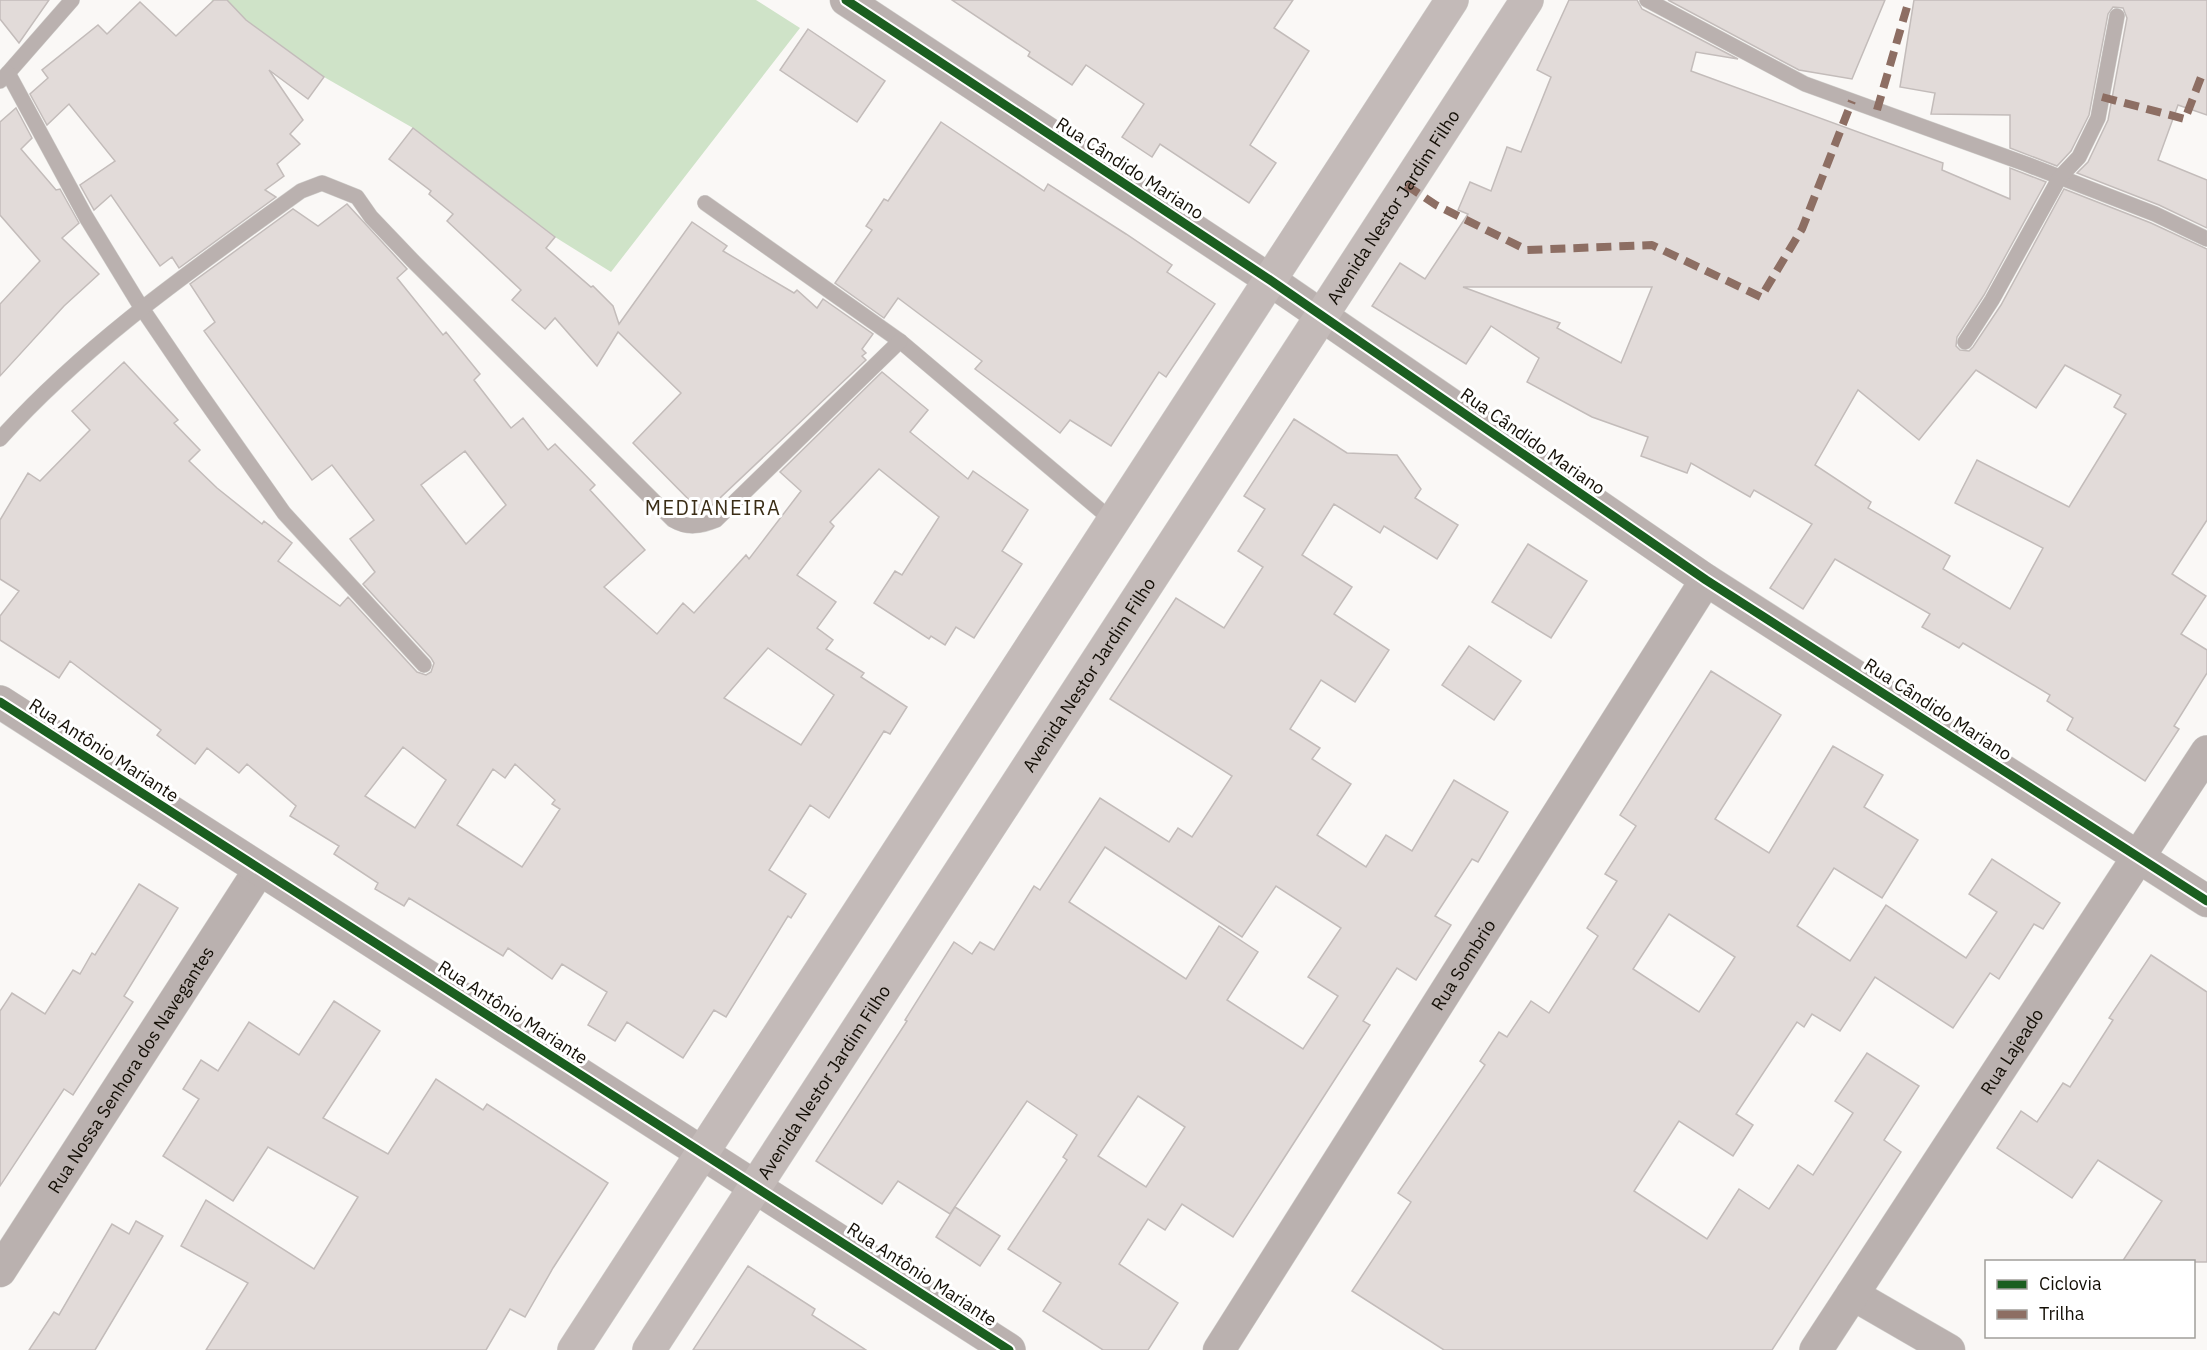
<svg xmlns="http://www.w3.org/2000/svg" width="2207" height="1350" font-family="'IBM Plex Sans',sans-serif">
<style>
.green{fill:#cfe3c8}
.building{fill:#e2dbd9;stroke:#c3bcba;stroke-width:1.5;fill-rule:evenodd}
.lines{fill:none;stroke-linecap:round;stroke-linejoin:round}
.service-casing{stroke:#d4d3d0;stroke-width:16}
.minor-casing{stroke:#d4d3d0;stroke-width:33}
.tertiary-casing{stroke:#d4d3d0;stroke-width:34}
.secondary-casing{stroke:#d4d3d0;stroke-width:34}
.service{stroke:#bab1af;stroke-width:15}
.minor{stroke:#bab1af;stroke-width:32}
.tertiary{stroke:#bab1af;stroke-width:33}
.secondary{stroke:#c3bab8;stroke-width:33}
.quiet{stroke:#8d6e63;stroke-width:8;stroke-dasharray:15 8;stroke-linecap:butt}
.cycleway-casing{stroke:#fff;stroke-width:13}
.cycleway{stroke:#1b5e20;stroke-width:9}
.labels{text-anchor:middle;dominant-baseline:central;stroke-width:6;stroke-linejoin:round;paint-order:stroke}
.street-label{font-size:18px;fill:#130e05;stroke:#fff}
.neighbourhood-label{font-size:20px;letter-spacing:1.5px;fill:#3a2d16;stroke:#fff}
</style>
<rect width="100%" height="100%" fill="#faf8f6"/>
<path class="green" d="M 211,0 L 756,0 L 800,28 L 611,272 L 555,237 L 413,128 L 324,77 L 264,33 Z"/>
<g class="building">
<path d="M 0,0 L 49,0 L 19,43 L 0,19 Z"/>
<path d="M 214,0 L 227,0 L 246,20 L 324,77 L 308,99 L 269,70 L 303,120 L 290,134 L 300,144 L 277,164 L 284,176 L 265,190 L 276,197 L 179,268 L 172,257 L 160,266 L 111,195 L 94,210 L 80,185 L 115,161 L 69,104 L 47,125 L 30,94 L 48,78 L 42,70 L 98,25 L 107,34 L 140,2 L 176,36 Z"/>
<path d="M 952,0 L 1293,0 L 1274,28 L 1309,51 L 1250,145 L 1276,163 L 1249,203 L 1160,144 L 1152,157 L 1122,137 L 1144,104 L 1086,65 L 1072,85 L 1028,56 L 1030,52 Z"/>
<path d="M 1569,0 L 1637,0 L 1642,9 L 1738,59 L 1696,52 L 1691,71 L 1943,163 L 1942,170 L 2010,199 L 2010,168 L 2046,182 L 1984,295 L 1957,337 L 1956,346 L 1960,350 L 1969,351 L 1973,347 L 2001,305 L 2064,189 L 2151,223 L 2207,249 L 2207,520 L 2172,574 L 2206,596 L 2181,634 L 2207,650 L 2207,673 L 2174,726 L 2179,729 L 2145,781 L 2067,730 L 2073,718 L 2047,701 L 2050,695 L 1963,643 L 1959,648 L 1922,627 L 1930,614 L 1835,559 L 1803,609 L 1770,588 L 1812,524 L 1754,490 L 1750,497 L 1691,463 L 1687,473 L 1641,456 L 1648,437 L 1592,417 L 1527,382 L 1539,358 L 1491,326 L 1466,364 L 1372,306 L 1400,263 L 1425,279 L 1468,214 L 1458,210 L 1470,182 L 1491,191 L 1507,147 L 1521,152 L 1551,77 L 1537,70 ZM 1463,287 L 1652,287 L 1621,363 L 1557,328 L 1560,323 ZM 2065,365 L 2121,395 L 2114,407 L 2126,414 L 2069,507 L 1977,460 L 1955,503 L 2043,548 L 2010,609 L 1943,569 L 1950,556 L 1868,508 L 1871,502 L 1815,465 L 1858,390 L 1919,440 L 1976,370 L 2036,408 Z"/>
<path d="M 1668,0 L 1885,0 L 1852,79 L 1799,70 Z"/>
<path d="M 1914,0 L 2207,0 L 2207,115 L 2178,105 L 2158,160 L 2207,180 L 2207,228 L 2159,205 L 2077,173 L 2088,162 L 2108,120 L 2127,18 L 2123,8 L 2113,7 L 2108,14 L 2089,115 L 2071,151 L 2057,166 L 2010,148 L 2010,115 L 1931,114 L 1935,93 L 1900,87 Z"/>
<path d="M 808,29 L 885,81 L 857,122 L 780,70 Z"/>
<path d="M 16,108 L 32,138 L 21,149 L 56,190 L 60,189 L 79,223 L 62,238 L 99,274 L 64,306 L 0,376 L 0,304 L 40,261 L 0,215 L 0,122 Z"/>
<path d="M 941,122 L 1044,191 L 1048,184 L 1126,234 L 1172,265 L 1167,272 L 1215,304 L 1166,377 L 1159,372 L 1111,446 L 1070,420 L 1060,433 L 975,369 L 982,361 L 898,298 L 884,318 L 835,283 L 872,230 L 866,226 L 884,199 L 888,201 Z"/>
<path d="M 413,128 L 555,237 L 546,248 L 591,287 L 593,286 L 613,306 L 619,324 L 692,222 L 727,246 L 723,251 L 794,293 L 797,290 L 817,308 L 823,299 L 873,334 L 862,349 L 866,353 L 862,356 L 866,360 L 703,514 L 633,443 L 681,393 L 618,332 L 597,366 L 555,318 L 545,329 L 512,300 L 521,290 L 447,221 L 453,214 L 429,194 L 431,191 L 389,159 Z"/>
<path d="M 347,204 L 407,269 L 397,278 L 443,335 L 446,332 L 480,374 L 474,380 L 511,428 L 523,418 L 548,450 L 555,444 L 595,485 L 590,490 L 645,550 L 604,587 L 657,634 L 683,603 L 694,613 L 746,555 L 749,559 L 801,491 L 780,472 L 882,372 L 928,410 L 910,432 L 968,479 L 973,471 L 1028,510 L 1002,551 L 1022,564 L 974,638 L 956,627 L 945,645 L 931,636 L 929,639 L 874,603 L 895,571 L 902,575 L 939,517 L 879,469 L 830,522 L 834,526 L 797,575 L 836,602 L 817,628 L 833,640 L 826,649 L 864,673 L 861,677 L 907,707 L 890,734 L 884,731 L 829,818 L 810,805 L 769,870 L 806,894 L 791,918 L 788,916 L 726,1017 L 714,1010 L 683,1058 L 627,1022 L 615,1041 L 588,1025 L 607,992 L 562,964 L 552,979 L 508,948 L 503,956 L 409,898 L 404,906 L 375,889 L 378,883 L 334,854 L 339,846 L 290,816 L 296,806 L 247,764 L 239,773 L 207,748 L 195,764 L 157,735 L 161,730 L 70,661 L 59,678 L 0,640 L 0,616 L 19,591 L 0,579 L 0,520 L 28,473 L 40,481 L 90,430 L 72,411 L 124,362 L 178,420 L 174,423 L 200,450 L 189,461 L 217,488 L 262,524 L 264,521 L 292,543 L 278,561 L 340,606 L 348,597 L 417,672 L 426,675 L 431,672 L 434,663 L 431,658 L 363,584 L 375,572 L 350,539 L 374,520 L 332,465 L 312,480 L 204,331 L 215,322 L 190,284 L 293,209 L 318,226 ZM 465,451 L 506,505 L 466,544 L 421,485 ZM 768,648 L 834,695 L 801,745 L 724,698 ZM 403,747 L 446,780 L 415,828 L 365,796 ZM 515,764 L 555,800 L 552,804 L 560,809 L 522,867 L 457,825 L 493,769 L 505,778 Z"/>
<path d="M 1294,419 L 1347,453 L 1397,455 L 1421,489 L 1415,498 L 1458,525 L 1437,559 L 1384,526 L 1380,533 L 1334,504 L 1302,555 L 1352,587 L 1334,614 L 1389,650 L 1355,702 L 1321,680 L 1290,729 L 1320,748 L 1312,759 L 1351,784 L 1317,835 L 1366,867 L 1386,835 L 1412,851 L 1454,780 L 1508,812 L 1478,862 L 1472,859 L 1435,916 L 1451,925 L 1416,980 L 1397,968 L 1363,1021 L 1370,1025 L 1233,1237 L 1182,1204 L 1165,1230 L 1148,1219 L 1119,1264 L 1178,1303 L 1148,1350 L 1103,1350 L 1043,1311 L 1061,1283 L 1008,1249 L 1067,1160 L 1063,1157 L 1077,1135 L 1027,1101 L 950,1214 L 898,1181 L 882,1204 L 816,1161 L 907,1021 L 905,1020 L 954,942 L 972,954 L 980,942 L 994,950 L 1034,886 L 1040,890 L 1100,798 L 1169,842 L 1178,828 L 1192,837 L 1232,776 L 1110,699 L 1176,598 L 1224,628 L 1263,567 L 1238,551 L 1265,509 L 1244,496 ZM 1105,847 L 1242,937 L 1276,886 L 1341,928 L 1308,977 L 1338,996 L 1303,1049 L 1227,1000 L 1258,952 L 1219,926 L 1186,979 L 1069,902 ZM 1138,1096 L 1185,1127 L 1146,1187 L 1098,1156 Z"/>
<path d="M 1528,544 L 1587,581 L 1551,638 L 1492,602 Z"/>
<path d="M 1469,646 L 1521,681 L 1494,720 L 1442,685 Z"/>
<path d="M 1711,671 L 1781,715 L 1715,819 L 1769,853 L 1833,746 L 1883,775 L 1864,807 L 1918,840 L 1882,898 L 1834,868 L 1797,926 L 1850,961 L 1886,905 L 1966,958 L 1997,912 L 1969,894 L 1992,859 L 2060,903 L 2043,929 L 2034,924 L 1999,979 L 1990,973 L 1953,1028 L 1875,977 L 1840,1031 L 1812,1014 L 1804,1027 L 1797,1022 L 1736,1114 L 1753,1125 L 1733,1156 L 1679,1121 L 1634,1191 L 1707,1239 L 1739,1189 L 1769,1209 L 1798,1165 L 1813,1175 L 1853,1113 L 1835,1101 L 1867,1053 L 1919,1086 L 1884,1140 L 1901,1152 L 1772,1350 L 1444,1350 L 1352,1291 L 1411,1202 L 1398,1193 L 1485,1065 L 1480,1061 L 1499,1032 L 1507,1037 L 1531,1001 L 1549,1013 L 1598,936 L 1587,928 L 1617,881 L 1605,874 L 1636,826 L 1620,815 ZM 1669,914 L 1735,957 L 1699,1012 L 1633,969 Z"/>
<path d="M 139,884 L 178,908 L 124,996 L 133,1002 L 73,1095 L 64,1089 L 0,1186 L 0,1011 L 12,993 L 45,1014 L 73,970 L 80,974 L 92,953 L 95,955 Z"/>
<path d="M 2151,955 L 2207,992 L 2207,1262 L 2122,1262 L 2162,1201 L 2098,1160 L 2072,1198 L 1997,1148 L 2021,1111 L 2037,1122 L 2063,1083 L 2070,1087 L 2113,1020 L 2109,1018 Z"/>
<path d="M 334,1001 L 380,1031 L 323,1118 L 388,1154 L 436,1079 L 483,1110 L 487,1104 L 608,1183 L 553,1268 L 525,1317 L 510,1309 L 486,1350 L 206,1350 L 248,1283 L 181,1246 L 206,1200 L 314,1269 L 358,1197 L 268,1147 L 233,1201 L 163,1156 L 199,1099 L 183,1089 L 201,1060 L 218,1071 L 249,1022 L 299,1055 Z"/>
<path d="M 955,1207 L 1000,1236 L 980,1266 L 936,1237 Z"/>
<path d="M 136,1221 L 163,1236 L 95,1350 L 29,1350 L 54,1312 L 59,1315 L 112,1224 L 129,1234 Z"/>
<path d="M 748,1266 L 815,1309 L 812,1315 L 866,1350 L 693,1350 Z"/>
</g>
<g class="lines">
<defs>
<g id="service">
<path d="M 1647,0 L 1805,84 L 2026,164 L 2155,214 L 2207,239"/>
<path d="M 8,73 L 72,0"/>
<path d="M 0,81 L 8,73 L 86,217 L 141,307 L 194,385 L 284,513 L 424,665"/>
<path d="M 705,203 L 900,341 L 1113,521"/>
<path d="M 1965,342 L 1992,300 L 2060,177 L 2079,157 L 2098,118 L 2117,16"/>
<path d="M 0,439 C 87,342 196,267 301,191 L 322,183 L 357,197 L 371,217 L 414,262 L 673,520 C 688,529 701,526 716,520 L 900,341"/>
</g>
<g id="minor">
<path d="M 846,0 L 1270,280 L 1706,580 L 2207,901"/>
<path id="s1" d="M 0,1271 L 260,869"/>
<path d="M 1852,1294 L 1949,1350"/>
<path id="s2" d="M 1219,1350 L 1706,580"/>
</g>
<g id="tertiary">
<path d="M 0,702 L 1009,1350"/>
<path id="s3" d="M 1816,1350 L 2207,752"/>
</g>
<g id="secondary">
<path d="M 574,1350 L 1452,0"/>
<path id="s4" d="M 649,1350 L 1527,0"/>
</g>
</defs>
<use href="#service" class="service-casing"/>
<use href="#minor" class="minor-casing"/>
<use href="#tertiary" class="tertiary-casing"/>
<use href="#secondary" class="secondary-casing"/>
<use href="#service" class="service"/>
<use href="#minor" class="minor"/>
<use href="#tertiary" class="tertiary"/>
<use href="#secondary" class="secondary"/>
<g class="quiet">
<path d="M 2102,97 L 2185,119 L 2203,72"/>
<path d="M 1877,110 L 1909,0"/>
<path d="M 1406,185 L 1436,205 L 1527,250 L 1652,245 L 1761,297 L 1802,229 L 1852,101"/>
</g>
<defs>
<g id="cycleway">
<path d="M 846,0 L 1270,280 L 1706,580 L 2207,901"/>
<path d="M 0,702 L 1009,1350"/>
</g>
</defs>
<use href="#cycleway" class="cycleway-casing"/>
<use href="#cycleway" class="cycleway"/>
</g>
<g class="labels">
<g class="street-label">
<text transform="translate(1130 168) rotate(33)">Rua Cândido Mariano</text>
<text stroke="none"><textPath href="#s4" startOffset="1364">Avenida Nestor Jardim Filho</textPath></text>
<text transform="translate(1533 441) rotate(35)">Rua Cândido Mariano</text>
<text stroke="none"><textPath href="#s4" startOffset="806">Avenida Nestor Jardim Filho</textPath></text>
<text transform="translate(1938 709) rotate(33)">Rua Cândido Mariano</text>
<text transform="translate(104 750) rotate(33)">Rua Antônio Mariante</text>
<text stroke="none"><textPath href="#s2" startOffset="456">Rua Sombrio</textPath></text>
<text transform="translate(513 1012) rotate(33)">Rua Antônio Mariante</text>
<text stroke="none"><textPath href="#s3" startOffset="357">Rua Lajeado</textPath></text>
<text stroke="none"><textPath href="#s1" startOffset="240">Rua Nossa Senhora dos Navegantes</textPath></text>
<text stroke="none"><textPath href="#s4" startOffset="320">Avenida Nestor Jardim Filho</textPath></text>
<text transform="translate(922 1274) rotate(33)">Rua Antônio Mariante</text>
</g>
<g class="neighbourhood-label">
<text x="713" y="507">MEDIANEIRA</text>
</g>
</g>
<rect x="1985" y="1260" width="210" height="78" fill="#ffffff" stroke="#a19f9b" stroke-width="1.5"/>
<rect x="1997" y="1280" width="30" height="9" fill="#1b5e20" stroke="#a19f9b" stroke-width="1.5"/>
<text x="2039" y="1290" font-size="18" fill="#130e05">Ciclovia</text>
<rect x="1997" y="1310" width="30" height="9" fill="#8d6e63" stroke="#a19f9b" stroke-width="1.5"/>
<text x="2039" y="1320" font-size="18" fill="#130e05">Trilha</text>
</svg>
